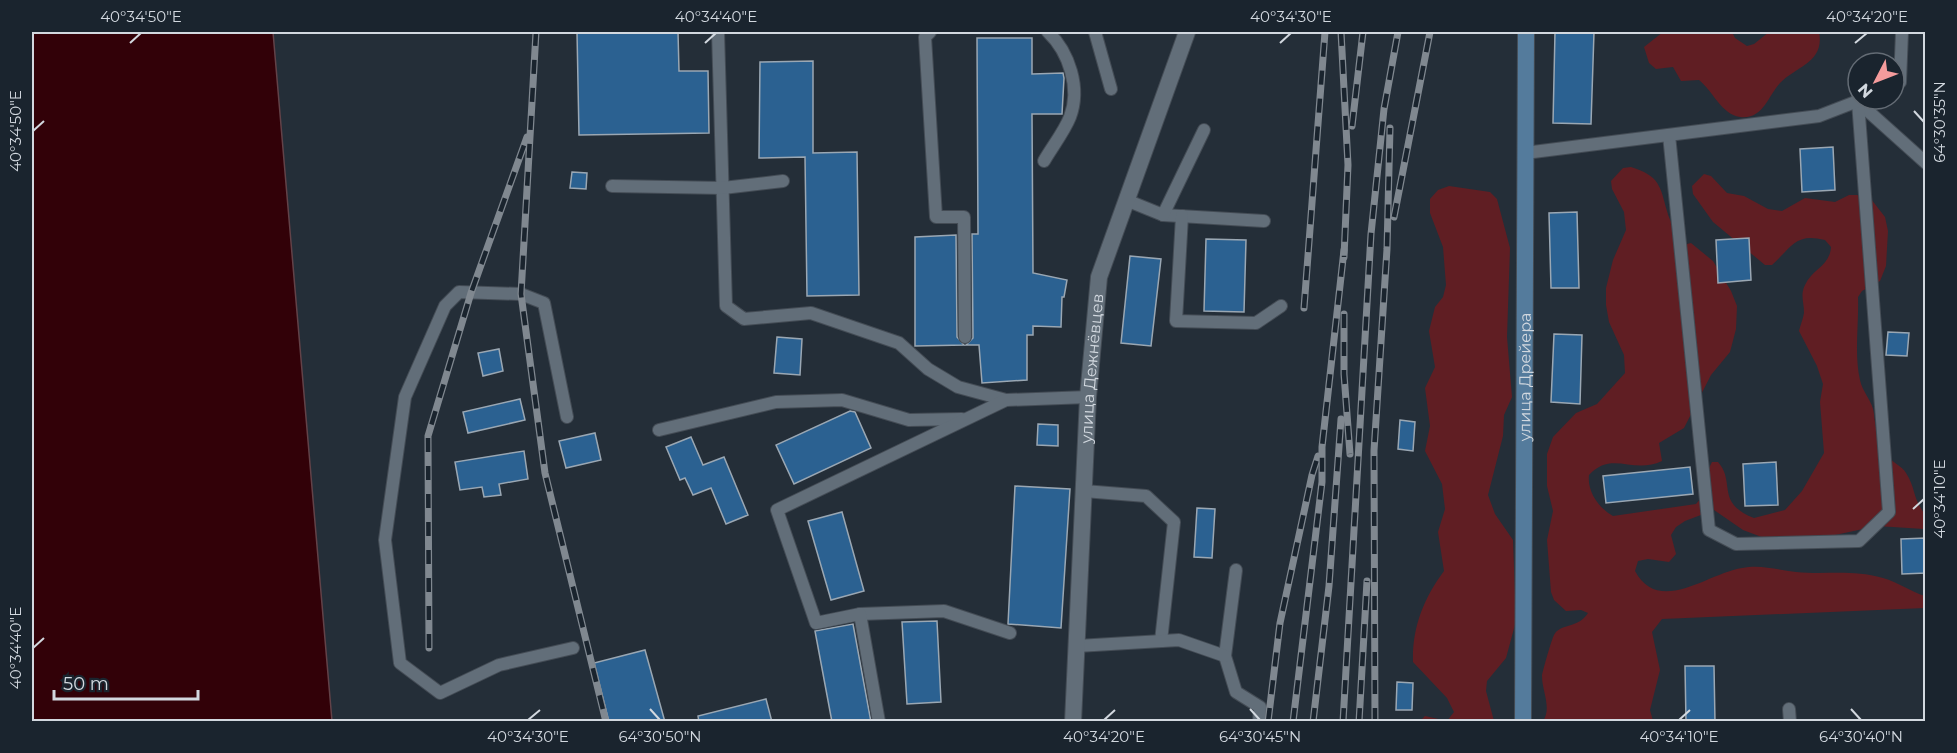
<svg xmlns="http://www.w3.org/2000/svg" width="1957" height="753" font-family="Montserrat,sans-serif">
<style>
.green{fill:#601e23}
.water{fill:#320108;stroke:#624248;stroke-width:1.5}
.building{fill:#2b6191;stroke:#9aa7b3;stroke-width:1.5}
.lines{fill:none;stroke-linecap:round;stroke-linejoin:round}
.service-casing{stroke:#444c55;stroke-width:14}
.minor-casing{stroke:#444c55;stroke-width:18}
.secondary-casing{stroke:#444c55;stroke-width:18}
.service{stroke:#626e79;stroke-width:12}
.minor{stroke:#626e79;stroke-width:16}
.secondary{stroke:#547b9c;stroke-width:16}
.rail-casing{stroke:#808890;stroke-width:7}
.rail{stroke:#1a242e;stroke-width:4.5;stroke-dasharray:14;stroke-linecap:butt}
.ticks{fill:none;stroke:#d2d8df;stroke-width:2}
.labels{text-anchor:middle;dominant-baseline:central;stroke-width:4.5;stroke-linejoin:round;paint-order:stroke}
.street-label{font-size:16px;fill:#d2d8df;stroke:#1a242e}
.neatline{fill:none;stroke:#d2d8df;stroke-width:2}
.ticks-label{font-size:15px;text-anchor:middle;fill:#d2d8df}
</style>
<rect width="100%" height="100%" fill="#242e38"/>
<g class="green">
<path d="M 1663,32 L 1732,32 L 1735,38 L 1747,46 L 1754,44 L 1769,32 L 1819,32 C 1825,62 1797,66 1780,83 C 1768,96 1763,120 1740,117 C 1721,114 1713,91 1699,80 L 1681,81 L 1673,67 L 1656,69 L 1649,63 L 1644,47 Z"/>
<path d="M 1631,167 C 1660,176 1660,186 1667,211 C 1670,223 1678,234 1683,245 L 1691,243 L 1713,261 L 1731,291 L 1737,306 L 1736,329 L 1730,352 L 1711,375 L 1684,428 L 1659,443 L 1662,461 C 1633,475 1612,450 1589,475 C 1587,492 1599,508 1613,516 L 1696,504 C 1708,493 1704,476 1712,462 L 1718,462 C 1736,482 1715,503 1754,518 L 1785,510 L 1802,491 L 1824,453 L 1820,402 L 1823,384 L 1817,366 L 1799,331 C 1800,326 1803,319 1804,313 C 1804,302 1800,295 1805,285 C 1812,269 1830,266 1831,247 L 1825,240 C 1795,232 1791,248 1772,265 L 1765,265 L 1713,222 L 1693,194 L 1692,186 L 1704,174 L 1711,176 L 1727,193 L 1744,196 L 1768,209 L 1782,211 L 1805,198 L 1835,202 L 1849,195 L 1857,195 L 1871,199 L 1885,217 L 1888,231 L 1886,266 L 1880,281 L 1862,291 L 1858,297 C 1859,324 1854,354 1860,380 C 1862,392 1873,401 1874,414 C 1875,429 1880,444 1889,457 C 1894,464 1902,466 1906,473 C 1916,488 1912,498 1925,514 L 1924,529 L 1877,526 L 1835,535 L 1767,539 L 1743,530 L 1714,510 L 1685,521 L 1676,527 L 1671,535 L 1676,554 L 1669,562 L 1648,559 L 1638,561 L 1635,571 C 1659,616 1708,573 1742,568 C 1761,564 1777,570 1796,572 C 1827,575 1851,569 1883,578 C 1898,582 1911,592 1925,596 L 1925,608 L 1662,619 L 1652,632 L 1660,670 L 1650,710 L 1653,721 L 1543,721 C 1552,708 1542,691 1542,676 C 1542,673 1552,638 1554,635 C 1560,623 1578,629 1588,613 L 1581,610 L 1566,611 L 1554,600 L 1551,592 L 1547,540 L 1553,511 L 1547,486 L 1547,454 L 1553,437 L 1576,413 L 1597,404 L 1625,373 L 1624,355 L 1609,322 L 1606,305 L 1606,288 L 1613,260 L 1626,230 L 1624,212 L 1612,189 L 1611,181 L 1623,168 Z"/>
<path d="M 1449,186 L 1490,192 L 1497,199 L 1510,248 L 1507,337 L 1512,397 L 1504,415 L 1503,436 L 1488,495 L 1495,514 L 1513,540 L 1516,621 L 1506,658 L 1487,681 L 1486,691 L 1494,721 L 1420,721 L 1425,716 L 1447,721 L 1454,712 L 1447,698 L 1413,662 C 1412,627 1424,598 1444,571 L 1438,532 L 1445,509 L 1442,484 L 1425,451 L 1430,426 L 1425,388 L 1435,367 L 1429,331 L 1435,307 L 1443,297 L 1446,285 L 1443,247 L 1430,213 L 1430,199 L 1438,190 Z"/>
</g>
<path class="water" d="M 32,32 L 273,32 L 332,721 L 32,721 Z"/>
<g class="building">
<path d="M 577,32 L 678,32 L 679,71 L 708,71 L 709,133 L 579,135 Z"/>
<path d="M 1555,32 L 1594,32 L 1591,124 L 1553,123 Z"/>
<path d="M 977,38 L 1032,38 L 1032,74 L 1063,73 L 1064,78 L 1062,114 L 1032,114 L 1033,273 L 1067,280 L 1064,297 L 1062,297 L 1061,327 L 1033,326 L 1033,335 L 1027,335 L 1027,380 L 982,383 L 979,345 L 966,345 L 973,338 L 972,234 L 978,234 Z"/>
<path d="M 813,61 L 813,153 L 857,152 L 859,295 L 807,296 L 805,157 L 759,158 L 760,62 Z"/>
<path d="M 1833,147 L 1835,190 L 1802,192 L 1800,149 Z"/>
<path d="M 572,172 L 587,173 L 586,189 L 570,188 Z"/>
<path d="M 1577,212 L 1579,288 L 1551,288 L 1549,213 Z"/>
<path d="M 956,235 L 957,337 L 964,345 L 915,346 L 915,237 Z"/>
<path d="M 1749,238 L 1751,280 L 1718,283 L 1716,240 Z"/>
<path d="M 1206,239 L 1246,240 L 1244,312 L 1204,311 Z"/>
<path d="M 1130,256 L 1161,259 L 1151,346 L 1121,343 Z"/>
<path d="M 1888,332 L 1909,333 L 1907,356 L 1886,355 Z"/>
<path d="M 1554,334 L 1582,335 L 1580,404 L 1551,402 Z"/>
<path d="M 777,337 L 802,339 L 800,375 L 774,373 Z"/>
<path d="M 499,349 L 503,371 L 483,376 L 478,353 Z"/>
<path d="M 520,399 L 525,420 L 468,433 L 463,412 Z"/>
<path d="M 850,411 L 855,412 L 871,448 L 794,484 L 776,445 Z"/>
<path d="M 1400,420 L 1415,422 L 1413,451 L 1398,449 Z"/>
<path d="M 1038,424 L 1058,425 L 1058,446 L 1037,445 Z"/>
<path d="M 595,433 L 601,460 L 566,468 L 559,441 Z"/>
<path d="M 691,437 L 703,465 L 724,457 L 748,515 L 726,524 L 711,488 L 693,495 L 685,478 L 680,480 L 666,447 Z"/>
<path d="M 524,451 L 528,479 L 499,484 L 501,495 L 484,497 L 482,487 L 460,490 L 455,462 Z"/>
<path d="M 1776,462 L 1778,505 L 1745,506 L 1743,464 Z"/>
<path d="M 1690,467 L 1693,494 L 1606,503 L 1603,476 Z"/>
<path d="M 1015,486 L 1070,489 L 1061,628 L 1008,624 Z"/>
<path d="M 1197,508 L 1215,509 L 1212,558 L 1194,557 Z"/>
<path d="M 842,512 L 864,591 L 831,600 L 808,521 Z"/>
<path d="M 1926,538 L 1926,573 L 1902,574 L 1901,539 Z"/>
<path d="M 937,621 L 941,702 L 907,704 L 902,622 Z"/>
<path d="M 853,624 L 871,722 L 832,722 L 815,631 Z"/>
<path d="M 645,650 L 665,722 L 609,722 L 594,663 Z"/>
<path d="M 1685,666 L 1714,666 L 1715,722 L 1686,722 Z"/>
<path d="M 1397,682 L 1413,683 L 1412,710 L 1396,710 Z"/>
<path d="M 766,699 L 772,722 L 699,722 L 698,716 Z"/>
</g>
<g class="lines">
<defs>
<g id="service">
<path d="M 718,32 L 726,306 L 744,319 L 811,313 L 899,343 L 928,369 L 958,387 L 1006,400"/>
<path d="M 930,32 L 925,37 L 936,217 L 964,217 L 965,337"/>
<path d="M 1095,32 L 1111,89"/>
<path d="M 1894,85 L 1900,82 L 1902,32"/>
<path d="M 1858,102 L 1926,163"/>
<path d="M 1669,135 L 1709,530 L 1736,544 L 1859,541 L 1889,512 L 1858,102"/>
<path d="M 1525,153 L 1819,116 L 1863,99"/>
<path d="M 1044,161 C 1052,147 1064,132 1070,117 C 1081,88 1069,52 1048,32"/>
<path d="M 612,186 L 723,188 L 783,181"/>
<path d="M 1126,200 L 1163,215 L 1264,221"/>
<path d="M 1163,215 L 1204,130"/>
<path d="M 1182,216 L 1176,321 L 1256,323 L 1281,306"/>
<path d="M 567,417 L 544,303 L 521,294 L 459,292 L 445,306 L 405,397 L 385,540 L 400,663 L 440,693 L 499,665 L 573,648"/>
<path d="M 659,430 L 776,402 L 842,400 L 909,420 L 962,419"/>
<path d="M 1084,491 L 1146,496 L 1174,522 L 1161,641"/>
<path d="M 1236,570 L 1225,656 L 1236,692 L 1260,707 L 1259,722"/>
<path d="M 860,614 L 944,611 L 1010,633"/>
<path d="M 1077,646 L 1179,640 L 1225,656"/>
<path d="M 1789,709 L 1790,722"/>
<path d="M 879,722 L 860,614 L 816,623 L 777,510 L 1006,400 L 1088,397"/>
</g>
<g id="minor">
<path id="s1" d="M 1073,722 L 1088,397 L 1099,277 L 1187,32"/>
</g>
<g id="secondary">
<path id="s2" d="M 1523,722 L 1526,32"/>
</g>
</defs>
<use href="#service" class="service-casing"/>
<use href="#minor" class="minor-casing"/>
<use href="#secondary" class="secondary-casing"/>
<use href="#service" class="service"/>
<use href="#minor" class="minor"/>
<use href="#secondary" class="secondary"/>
<defs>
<g id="rail">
<path d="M 536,32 L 521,294 L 545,473 L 606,722"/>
<path d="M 1341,32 L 1348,165 L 1344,257"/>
<path d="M 1352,126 L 1363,32"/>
<path d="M 1394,217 L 1430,32"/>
<path d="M 1304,308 L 1325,32"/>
<path d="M 1344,314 L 1344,374 L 1350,454"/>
<path d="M 429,648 L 428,436 L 471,293 L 527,137"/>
<path d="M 1268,722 L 1280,623 L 1312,475 L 1318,456"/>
<path d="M 1293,722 L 1322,482 L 1322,447 L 1344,250"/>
<path d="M 1313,722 L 1329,586 L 1341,419"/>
<path d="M 1343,722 L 1371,234 L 1384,109 L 1398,32"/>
<path d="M 1359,722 L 1367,581"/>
<path d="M 1375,722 L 1374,451 L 1387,249 L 1390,128"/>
</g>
</defs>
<use href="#rail" class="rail-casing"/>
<use href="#rail" class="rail"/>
</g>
<path class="ticks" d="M 130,43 L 141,33M 705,43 L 716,33M 1280,43 L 1291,33M 1855,43 L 1867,33M 1914,111 L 1924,122M 33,131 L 44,121M 1913,509 L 1924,499M 33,648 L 44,638M 650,709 L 660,720M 1250,709 L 1260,720M 1851,709 L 1861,720M 528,720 L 540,710M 1104,720 L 1115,710M 1679,720 L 1690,710"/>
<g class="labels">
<g class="street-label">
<text stroke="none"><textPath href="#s1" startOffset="354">улица Дежнёвцев</textPath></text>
<text stroke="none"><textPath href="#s2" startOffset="345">улица Дрейера</textPath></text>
</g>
</g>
<rect width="1957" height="753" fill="none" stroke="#1a242e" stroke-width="66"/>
<g transform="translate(1876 81) rotate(228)"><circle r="28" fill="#1a242e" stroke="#646c75" stroke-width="1.5"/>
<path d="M0-4.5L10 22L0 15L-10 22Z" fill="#f59b9c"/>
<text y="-9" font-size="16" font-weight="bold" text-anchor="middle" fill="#d2d8df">N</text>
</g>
<path d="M54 690v9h144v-9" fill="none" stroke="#d2d8df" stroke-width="3"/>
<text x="63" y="690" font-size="18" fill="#d2d8df" stroke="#1a242e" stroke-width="4.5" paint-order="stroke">50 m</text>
<rect x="33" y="33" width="1891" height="687" class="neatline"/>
<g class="ticks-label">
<text x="141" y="22">40°34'50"E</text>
<text x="716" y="22">40°34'40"E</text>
<text x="1291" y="22">40°34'30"E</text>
<text x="1867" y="22">40°34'20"E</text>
<text transform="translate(1940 122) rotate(-90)" y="5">64°30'35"N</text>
<text transform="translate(16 131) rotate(-90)" y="5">40°34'50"E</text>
<text transform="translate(1940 499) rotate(-90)" y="5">40°34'10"E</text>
<text transform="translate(16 648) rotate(-90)" y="5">40°34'40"E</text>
<text x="528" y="742">40°34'30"E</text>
<text x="660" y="742">64°30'50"N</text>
<text x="1104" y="742">40°34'20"E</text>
<text x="1260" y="742">64°30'45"N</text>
<text x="1679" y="742">40°34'10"E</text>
<text x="1861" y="742">64°30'40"N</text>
</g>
</svg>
